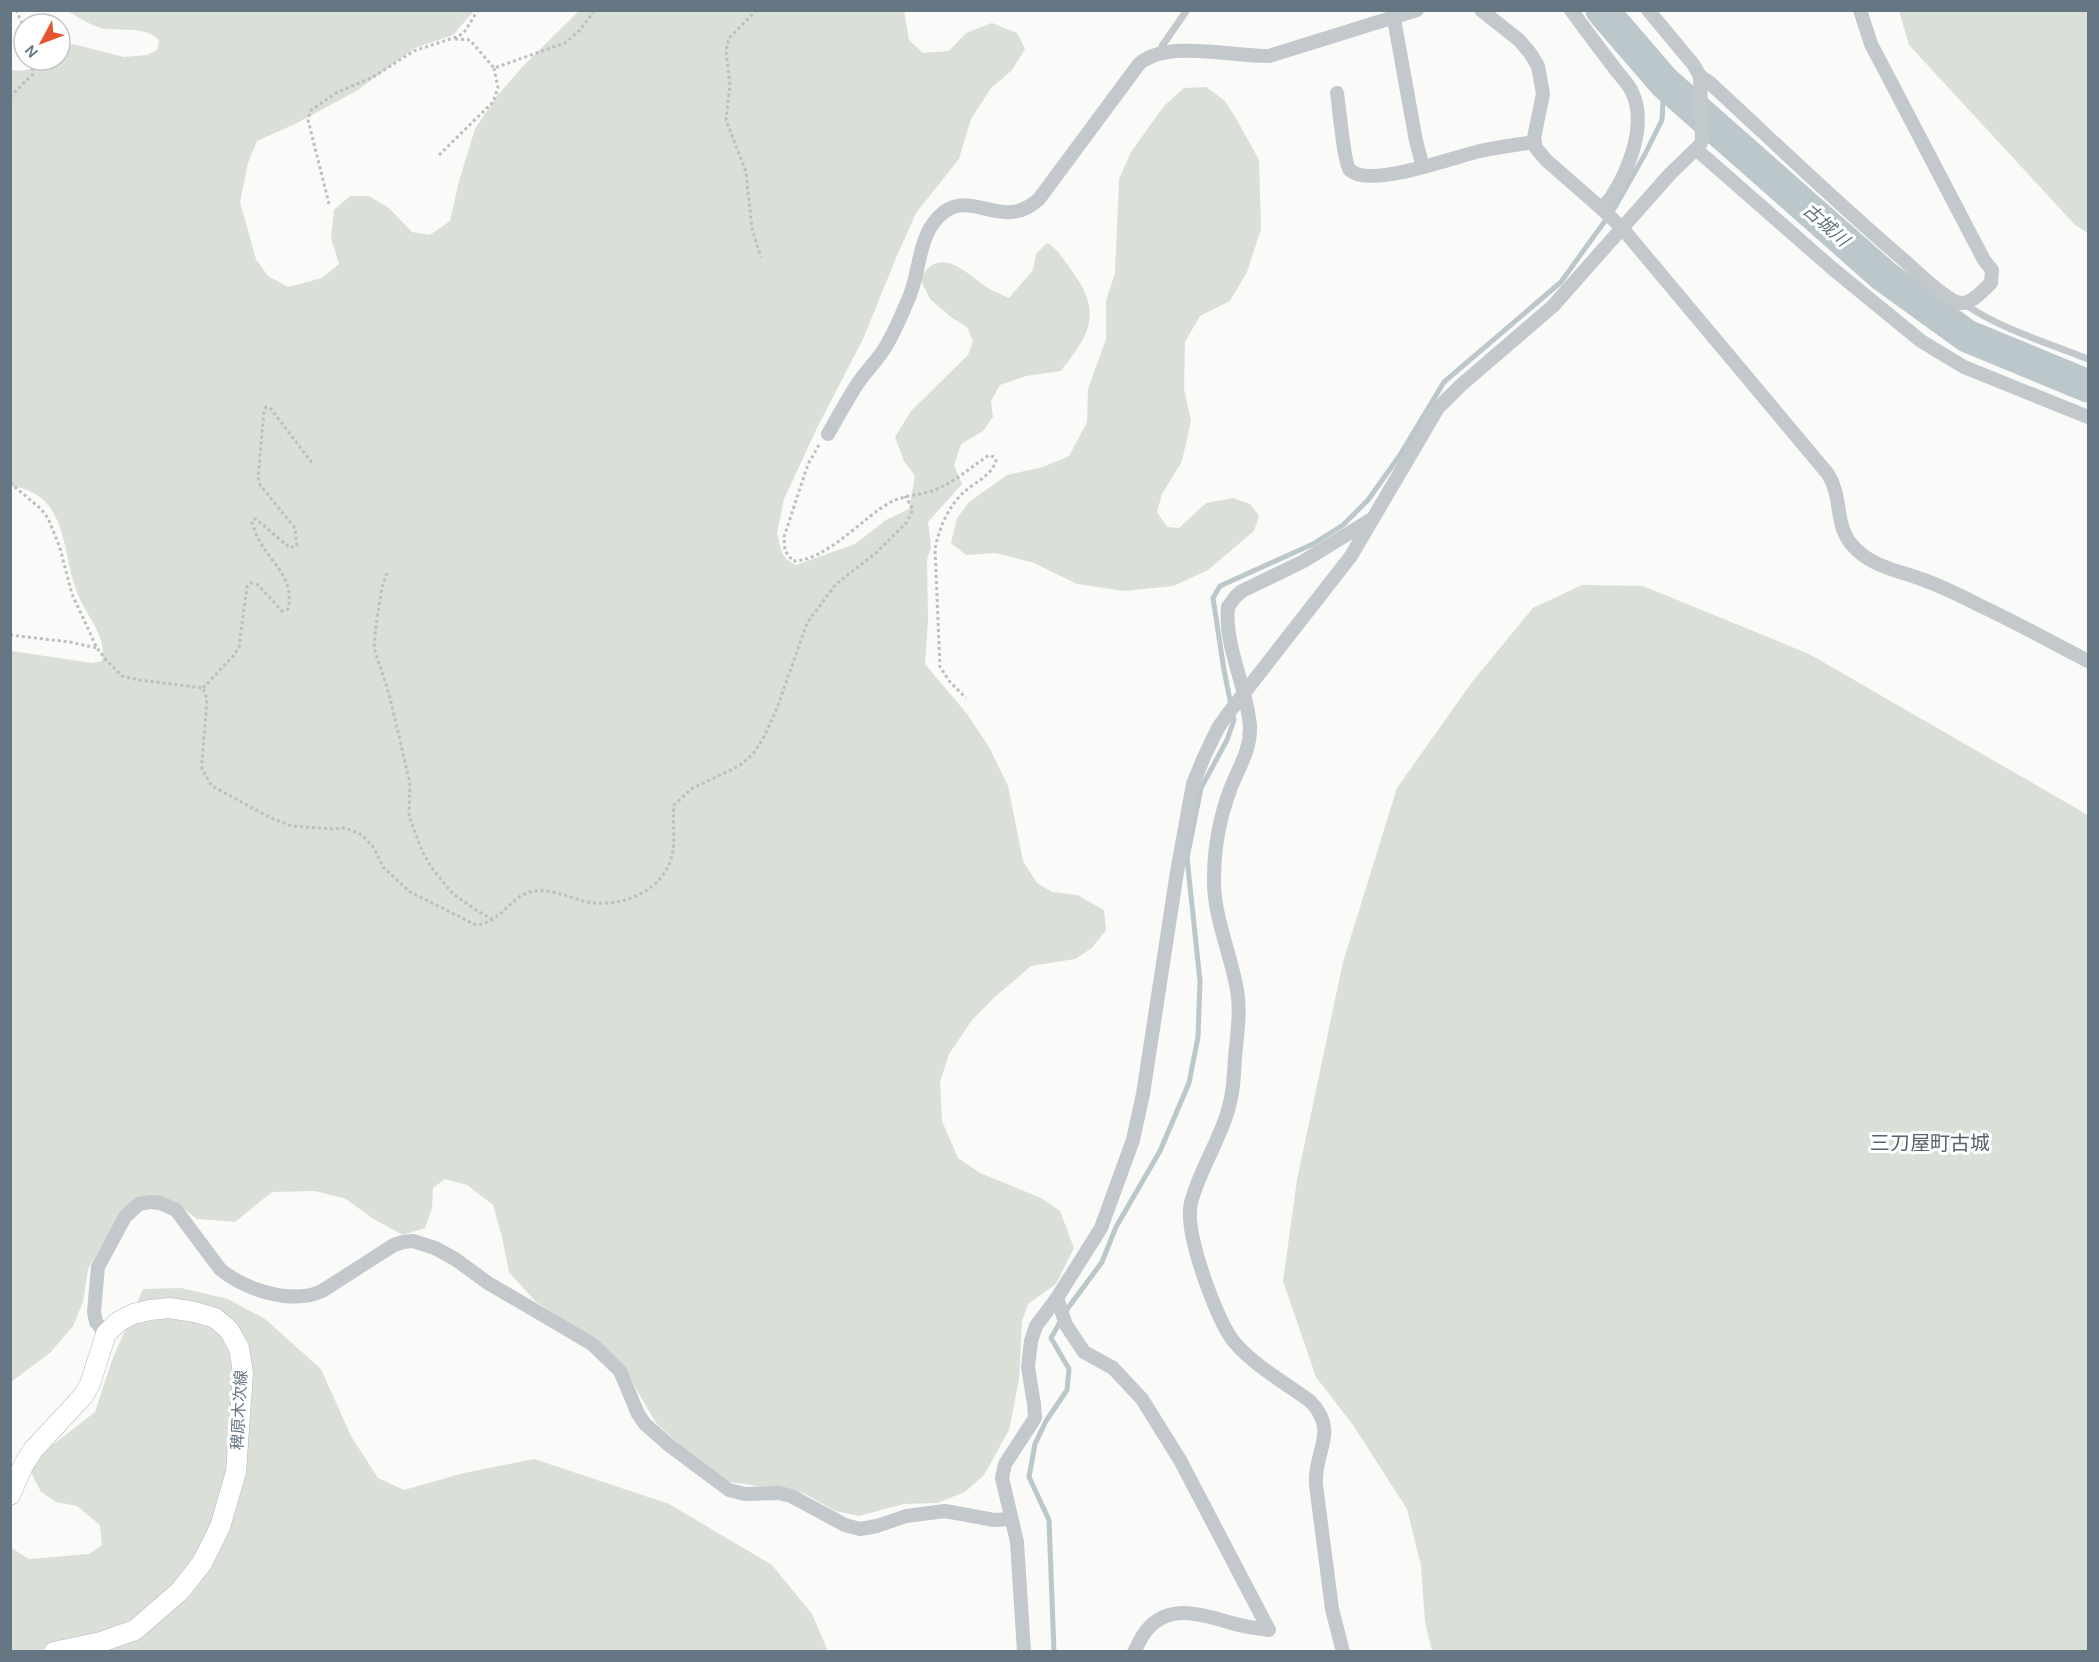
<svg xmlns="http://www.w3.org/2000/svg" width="2099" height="1662" font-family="Karla,'Noto Sans JP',sans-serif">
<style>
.green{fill:#dadfd7}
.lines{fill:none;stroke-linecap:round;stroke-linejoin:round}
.stream{stroke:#bbc7cb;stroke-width:5}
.river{stroke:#bbc7cb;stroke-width:33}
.secondary-casing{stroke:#b3babf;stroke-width:21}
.path{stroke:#bbbfc2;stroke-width:3;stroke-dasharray:3 3;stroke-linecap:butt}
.lane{stroke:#c3c8cc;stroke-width:7}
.street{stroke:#c3c8cc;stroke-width:14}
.secondary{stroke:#fff;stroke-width:20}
.labels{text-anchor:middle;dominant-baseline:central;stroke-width:6;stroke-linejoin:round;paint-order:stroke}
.street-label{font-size:16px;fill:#657683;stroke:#fff}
.water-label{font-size:18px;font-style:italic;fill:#60757c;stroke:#fff}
.quarter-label{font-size:20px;fill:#57646e;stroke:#fff}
</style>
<rect width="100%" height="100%" fill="#fafaf8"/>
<g class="green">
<path d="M 67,11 L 474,11 L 453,35 L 415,48 L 358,90 L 297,123 L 257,141 L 248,163 L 240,202 L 256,259 L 268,276 L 288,287 L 322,278 L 339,264 L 331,238 L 334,210 L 350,196 L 369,196 L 389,208 L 412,232 L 430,235 L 450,221 L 459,181 L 475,129 L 497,96 L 525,64 L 579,11 L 904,11 L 909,40 L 923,53 L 949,51 L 966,33 L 992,23 L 1017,33 L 1025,49 L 1012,70 L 991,88 L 971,119 L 959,159 L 916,213 L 896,258 L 863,339 L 818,426 L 784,499 L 777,533 L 782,553 L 787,560 L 796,565 L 855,544 L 886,520 L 909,509 L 915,476 L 904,461 L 895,437 L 911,411 L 968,355 L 973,341 L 967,327 L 952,318 L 930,299 L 920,279 C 941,242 968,276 991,290 C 997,293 1003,295 1009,298 L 1033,270 L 1036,254 L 1047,243 C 1059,250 1064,260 1072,271 C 1103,313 1090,334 1061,371 L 1026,376 L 1000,385 L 991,401 L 993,417 L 983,431 L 961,444 L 954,465 L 962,484 L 928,522 L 931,548 L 927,560 L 928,621 L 925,664 L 967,714 L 989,747 L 1008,786 L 1023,861 L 1037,883 L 1052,892 L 1077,895 L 1104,910 L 1106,930 L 1092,948 L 1075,959 L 1031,966 L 996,996 L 972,1020 L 949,1054 L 940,1082 L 942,1121 L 958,1158 L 980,1173 L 1041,1198 L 1060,1211 L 1074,1248 L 1056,1284 L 1028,1304 L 1022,1321 L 1019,1380 L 1009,1430 L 984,1475 L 965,1492 L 937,1503 L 904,1504 L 859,1516 L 836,1511 L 803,1493 L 730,1482 L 682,1447 L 656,1423 L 621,1363 L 596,1341 L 536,1302 L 509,1272 L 502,1237 L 493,1205 L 467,1185 L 445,1179 L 433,1188 L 432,1208 L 425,1228 L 403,1235 L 372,1218 L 346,1199 L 315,1191 L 272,1192 L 235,1222 L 197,1219 L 176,1203 L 161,1198 L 142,1196 L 121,1214 L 88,1269 L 83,1302 L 73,1326 L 50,1353 L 11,1382 L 11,651 L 92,663 L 102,661 C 108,636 85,615 77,592 C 61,551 69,494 11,486 L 11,70 C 23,72 35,70 45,60 L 60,60 L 60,48 L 73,44 L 124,57 L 147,55 L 157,50 L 159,41 C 148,25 118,32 101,28 C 89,25 77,16 67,11 Z"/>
<path d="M 1899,11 L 2088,11 L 2088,233 L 2075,225 L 1909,45 Z"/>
<path d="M 1206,87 L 1224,100 L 1237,120 L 1259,160 L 1261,229 L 1247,272 L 1230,301 L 1200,316 L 1185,342 L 1184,389 L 1191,421 L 1182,461 L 1162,494 L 1157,512 L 1167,527 L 1179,528 L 1206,503 L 1233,498 L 1250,504 L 1259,516 L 1254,531 L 1208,570 L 1173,586 L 1124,591 L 1077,584 L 1034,563 L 996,553 L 966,555 L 951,543 L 957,518 L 969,502 L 1007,475 L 1043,467 L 1069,456 L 1087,422 L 1088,389 L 1106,339 L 1106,301 L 1115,273 L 1119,179 L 1131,152 L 1164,106 L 1184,88 Z"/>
<path d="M 1582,585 L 1643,586 L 1809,654 L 2088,815 L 2088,1651 L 1432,1651 L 1425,1622 L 1421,1566 L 1407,1509 L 1353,1425 L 1316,1377 L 1283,1281 L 1297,1180 L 1343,962 L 1397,788 L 1472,682 L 1533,608 Z"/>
<path d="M 181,1288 L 228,1299 L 265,1319 L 321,1369 L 351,1436 L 378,1478 L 404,1490 L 464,1473 L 534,1459 L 669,1504 L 772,1565 L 812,1614 L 828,1651 L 11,1651 L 10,1547 L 29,1559 L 89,1554 L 102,1545 L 100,1525 L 77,1506 L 56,1502 L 41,1492 L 30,1470 L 46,1450 L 95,1412 L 112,1360 L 143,1289 Z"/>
</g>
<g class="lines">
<path class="stream" d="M 1054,1652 L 1049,1520 L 1029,1477 L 1035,1444 L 1046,1421 L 1067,1390 L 1069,1369 L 1051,1338 L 1068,1308 L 1102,1262 L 1116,1227 L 1160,1151 L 1189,1083 L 1198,1037 L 1200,981 L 1187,858 L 1201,788 L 1227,740 L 1234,720 L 1224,670 L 1213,598 L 1220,586 L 1313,544 L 1343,525 L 1368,500 L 1400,455 L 1444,382 L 1561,282 L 1615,207 L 1645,154 L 1662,120 L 1664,82"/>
<path class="river" d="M 1602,10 L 1664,82 L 1884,276 L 1967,336 L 2088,386"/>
<defs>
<path id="secondary" d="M 10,1495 L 24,1464 L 33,1450 L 83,1396 L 90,1384 L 106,1334 L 118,1322 L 133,1314 L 150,1310 L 169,1308 L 195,1312 L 215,1318 L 229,1330 L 239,1348 L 243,1373 L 236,1472 L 220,1527 L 202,1563 L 180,1591 L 135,1630 L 101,1642 L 54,1652"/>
</defs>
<use href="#secondary" class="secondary-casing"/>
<g class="path">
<path d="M 16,10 L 24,28"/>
<path d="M 757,10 L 729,38 L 726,51 L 730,85 L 726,120 L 746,172 L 752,229 L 761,257"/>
<path d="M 455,39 L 470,40 L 494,68 L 565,43 L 579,31 L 595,10"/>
<path d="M 10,97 L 33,74 L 32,60"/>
<path d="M 439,155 L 493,102 L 498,88 L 494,68"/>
<path d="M 329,204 L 308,120 L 310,111 L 336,93 L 373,77 L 414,51 L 459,36 L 465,31 L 478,10"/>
<path d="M 819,445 L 808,464 L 784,537 L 785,551 L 793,561 C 827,561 864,516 891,502 C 905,495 921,495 935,490 C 956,481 971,467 989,455 L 994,457 L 996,460 C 992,477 970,484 959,497 C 946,512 939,529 935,549 L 940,667 L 950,682 L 966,698"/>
<path d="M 10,483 L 40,508 L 48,518 L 60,548 L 72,594 L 97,648 L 106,660 L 122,676 L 139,680 L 203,688 L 207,699 L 202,762 L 202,769 L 212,786 L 271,818 L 292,826 L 334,829 L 345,828 L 362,835 L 374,848 L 383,867 L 410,892 L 476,925 C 502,923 511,894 534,891 C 553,889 570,898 588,902 C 622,908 664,891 672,855 C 676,839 672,822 674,805 L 691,789 L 739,766 L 753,754 L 764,737 L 777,708 L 807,623 L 836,584 L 877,552 L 907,522 L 913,509 L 905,496"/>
<path d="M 387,573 L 382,587 L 376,625 L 374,648 L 389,694 L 410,783 L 409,816 L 422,851 L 431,867 L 453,894 L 479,912 L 494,920"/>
<path d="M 10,635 L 70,642 L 97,648"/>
<path d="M 203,688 L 234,655 L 239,647 L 247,587 L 251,583 L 258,585 L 282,611 L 288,609 C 295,578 271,563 259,540 C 256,535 254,528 252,522 L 254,519 L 256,519 L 290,548 L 297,545 L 295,528 L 260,485 L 258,478 L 264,411 L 266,407 L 271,409 L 312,463"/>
</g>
<g class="lane">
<path d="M 1162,52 L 1162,46 L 1187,10"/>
<path d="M 1963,303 C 2000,329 2046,342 2088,359"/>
</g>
<g class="street">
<path d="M 1481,10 L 1519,40 L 1530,53 L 1538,66 L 1543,94 L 1534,138 L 1536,148 L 1546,160 L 1602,209 L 1622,228 L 1828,474 C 1843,498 1834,524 1852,545 C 1870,566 1896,570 1921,579 C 1942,586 1963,597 1983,607 C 2019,624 2053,643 2088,661"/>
<path d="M 1571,10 C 1585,29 1599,48 1613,66 C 1619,75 1628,83 1632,92 C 1649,127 1625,182 1602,209"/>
<path d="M 1394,19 L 1416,141 L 1423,167"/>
<path d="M 1700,76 L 1710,83 C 1775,143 1839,205 1906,262 C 1917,272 1948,302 1961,303 C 1972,304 1983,290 1991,283 L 1992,270 L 1984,260 L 1871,44 L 1860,10"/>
<path d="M 1337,93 C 1339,106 1344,164 1350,170 C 1369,189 1454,157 1480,151 C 1498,147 1516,145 1534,142"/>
<path d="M 1697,150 L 1833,269 L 1921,341 L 1964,367 L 2088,417"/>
<path d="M 828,434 C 837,418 846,402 856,386 C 865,372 878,360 886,346 C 895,331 903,312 910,295 C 921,267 918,232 944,212 C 974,190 1003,232 1039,199 L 1139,64 C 1168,39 1232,57 1269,56 L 1417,10"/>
<path d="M 1057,1298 L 1066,1325 L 1084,1352 L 1113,1368 L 1142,1399 L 1180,1460 L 1269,1630 C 1257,1628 1244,1627 1232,1623 C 1203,1615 1169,1602 1146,1631 C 1141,1637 1138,1645 1134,1652"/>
<path d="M 106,1334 L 96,1322 L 94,1312 L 98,1267 L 125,1217 L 139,1204 L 150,1202 L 160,1203 L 176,1210 L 220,1269 C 245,1290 292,1305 322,1291 L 394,1245 L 403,1242 L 413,1241 L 435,1248 L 455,1259 L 488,1283 L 592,1344 L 620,1371 L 638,1414 L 645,1424 L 670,1446 L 729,1490 L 745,1494 L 779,1493 L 791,1496 L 845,1525 L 860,1529 L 877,1526 L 906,1516 L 945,1511 L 994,1520 L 1011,1519"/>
<path d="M 1024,1652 L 1017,1542 L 1002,1478 L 1005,1464 L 1035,1418 L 1034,1404 L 1028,1367 L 1031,1341 L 1036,1326 L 1057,1298 L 1101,1228 L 1133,1140 L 1143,1094 L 1177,872 L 1193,784 L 1204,757 L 1218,728 L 1227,715 L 1351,556 L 1438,408 L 1460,386 L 1553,306 L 1670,174 L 1700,145 L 1702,140 L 1700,76 L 1693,64 L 1648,10"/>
<path d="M 1343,1652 L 1332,1609 L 1316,1485 C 1313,1452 1340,1432 1310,1401 C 1285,1383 1255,1366 1235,1343 C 1218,1323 1197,1261 1192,1234 C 1190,1223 1188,1210 1192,1199 C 1202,1164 1224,1134 1231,1098 C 1234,1085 1234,1070 1235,1057 C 1237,1035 1241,1011 1237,990 C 1231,955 1213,914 1214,879 C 1214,850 1220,817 1230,790 C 1238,768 1251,751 1250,726 C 1247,687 1224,646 1228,607 L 1236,596 L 1242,591 L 1302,562 L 1372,519"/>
</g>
<use href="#secondary" class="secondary"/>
</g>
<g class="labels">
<g class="street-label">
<text transform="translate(239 1410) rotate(-87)">稗原木次線</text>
</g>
<g class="water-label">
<text transform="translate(1826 225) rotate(41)">古城川</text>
</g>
<g class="quarter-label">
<text x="1930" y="1143">三刀屋町古城</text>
</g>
</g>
<rect width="2099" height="1662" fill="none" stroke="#657683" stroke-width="24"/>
<g transform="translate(42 42) rotate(229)"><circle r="28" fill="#ffffff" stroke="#c1c8cd" stroke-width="1.5"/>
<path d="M0-4.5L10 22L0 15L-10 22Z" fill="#e4572e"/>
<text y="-9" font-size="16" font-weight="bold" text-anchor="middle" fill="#657683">N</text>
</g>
</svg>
